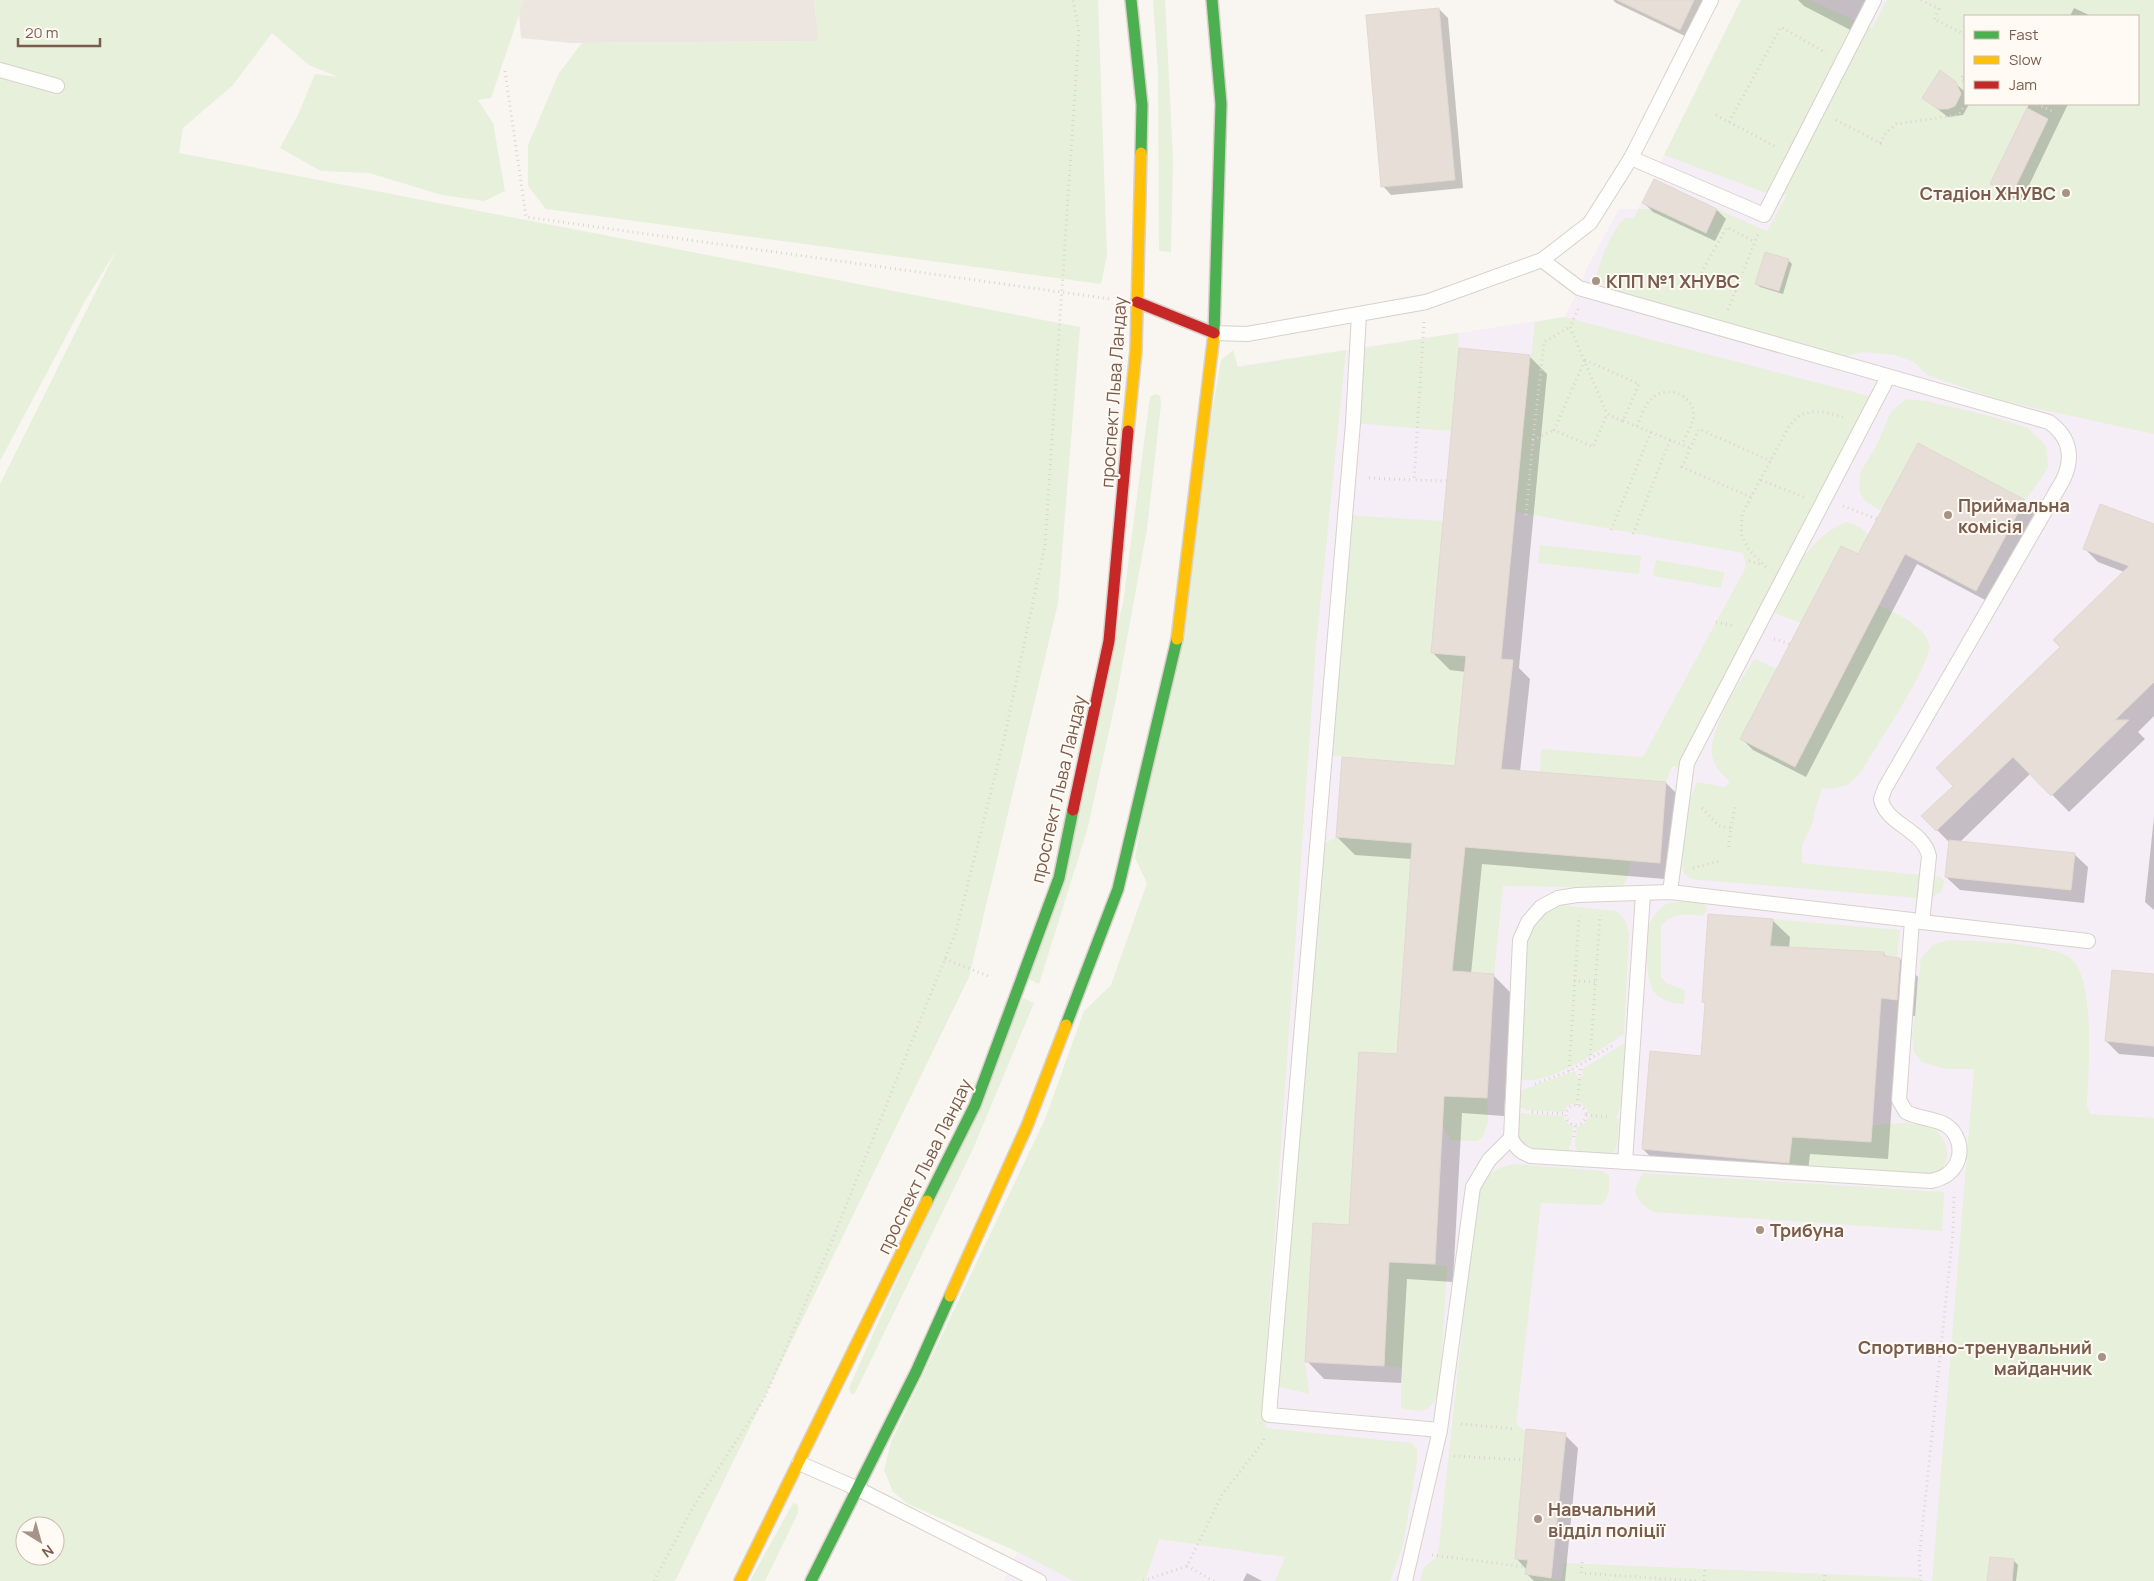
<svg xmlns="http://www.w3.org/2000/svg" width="2154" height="1581" font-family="Manrope,sans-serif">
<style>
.industrial{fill:#ede5e0}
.education{fill:#f6eef6;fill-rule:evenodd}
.green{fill:#e7f0db;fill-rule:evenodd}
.shadow{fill:#0003}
.building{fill:#e6ded7;stroke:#e2d8d2}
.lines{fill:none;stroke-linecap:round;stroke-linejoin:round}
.lane-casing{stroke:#d7d1cb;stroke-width:16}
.fast-casing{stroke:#dad1cc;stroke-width:14}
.slow-casing{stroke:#dad1cc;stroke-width:14}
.jam-casing{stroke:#dad1cc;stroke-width:14}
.path{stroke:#dcd5d0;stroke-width:3;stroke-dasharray:1 4;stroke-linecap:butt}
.lane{stroke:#fefefd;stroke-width:14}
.fast{stroke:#4caf50;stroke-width:11}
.slow{stroke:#ffc107;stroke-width:11}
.jam{stroke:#c62828;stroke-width:11}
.poi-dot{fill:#a69286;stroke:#fffaf3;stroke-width:2}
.labels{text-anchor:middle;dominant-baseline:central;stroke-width:4;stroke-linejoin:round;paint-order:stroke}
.poi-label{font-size:18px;font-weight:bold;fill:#7a5c4d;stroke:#fffaf3;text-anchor:start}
.street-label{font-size:18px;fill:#7a5c4d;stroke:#fffaf3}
</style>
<rect width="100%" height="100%" fill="#f9f5f0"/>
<path class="industrial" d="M 518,0 L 814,0 L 819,41 L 571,43 L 521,38 Z"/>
<path class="education" d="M 1741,0 L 2154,0 L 2154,1579 L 2152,1581 L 1003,1581 L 1067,1456 L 1187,784 L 1238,366 L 1564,317 L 1582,285 L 1586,270 L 1619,209 L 1638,209 ZM 1965,16 L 2138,16 L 2138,104 L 1965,104 Z"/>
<g class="green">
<path d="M 0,0 L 524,0 L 491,98 L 478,100 L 493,123 L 505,191 L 484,201 L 442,195 L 369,173 L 321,171 L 280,148 L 298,115 L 315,74 L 338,77 L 309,65 L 272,33 L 233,85 L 183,128 L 179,153 L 1080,327 L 1058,603 L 969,977 L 675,1581 L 0,1581 L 0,484 L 117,249 L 85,301 L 0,461 ZM 25,1526 L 55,1526 L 55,1556 L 25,1556 Z"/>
<path d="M 814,0 L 1098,0 L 1107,255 L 1101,284 L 546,209 L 528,186 L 528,145 L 559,73 L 582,43 L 819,41 Z"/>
<path d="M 1153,0 L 1165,0 L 1173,159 L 1171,252 L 1159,251 L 1158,73 Z"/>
<path d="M 1741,0 L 1810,0 L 1872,28 L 1887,0 L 2154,0 L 2154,434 L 2003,401 L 1927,375 L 1914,362 L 1894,355 L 1863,352 L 1840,357 L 1616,294 L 1603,284 L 1596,276 C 1603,255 1609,234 1625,218 L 1634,218 L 1638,209 L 1655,209 L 1706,233 L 1717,209 L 1767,231 L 1787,194 L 1774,196 L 1664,155 ZM 1965,16 L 2138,16 L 2138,104 L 1965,104 Z"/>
<path d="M 1564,317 L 1876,398 L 1686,770 L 1672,766 L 1666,782 L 1540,772 L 1541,749 L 1643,757 L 1746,567 L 1743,553 L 1512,511 L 1535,322 Z"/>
<path d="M 1458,333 L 1459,348 L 1452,431 L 1353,423 L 1358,349 Z"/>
<path d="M 1233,350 L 1238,367 L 1346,350 L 1316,646 L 1265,1372 L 1272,1375 L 1322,845 L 1336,837 L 1412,843 L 1397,1054 L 1359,1052 L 1349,1225 L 1313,1223 L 1305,1362 L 1309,1394 L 1272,1385 L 1266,1428 L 1411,1443 L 1417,1449 L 1417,1461 L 1403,1546 L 1390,1581 L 1275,1581 L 1285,1557 L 1159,1539 L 1145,1581 L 1074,1581 L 1018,1552 L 908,1504 L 893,1492 L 884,1470 L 891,1442 L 1045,1119 L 1084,1011 L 1111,985 L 1147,883 L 1135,858 L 1221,360 Z"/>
<path d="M 1155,394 L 1160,396 L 1161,404 L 1147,529 L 1116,699 L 1088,827 L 1039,984 L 1029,979 L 1123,603 L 1150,397 Z"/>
<path d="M 1907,399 L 1926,401 L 1990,416 L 2028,428 L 2046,446 L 2048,467 L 2041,479 L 2025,500 L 1882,511 L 1866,502 L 1859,491 L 1860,473 L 1876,446 L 1892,410 Z"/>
<path d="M 1345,515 L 1443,521 L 1466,656 L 1455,766 L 1325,755 Z"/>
<path d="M 1846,522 C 1871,527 1875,547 1884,568 L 1841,546 L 1801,623 L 1775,613 C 1788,576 1809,538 1846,522 Z"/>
<path d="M 1540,545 L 1641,556 L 1639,574 L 1538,563 Z"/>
<path d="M 1656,560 L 1724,572 L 1721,588 L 1653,576 Z"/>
<path d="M 1879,605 C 1894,612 1926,627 1929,644 C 1933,663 1875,748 1863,769 C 1851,785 1843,790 1822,788 L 1815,810 L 1813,822 L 1802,845 L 1802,863 L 1940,877 L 1944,881 L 1942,891 L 1930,899 L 1691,879 L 1684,874 L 1682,865 L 1688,803 L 1697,782 L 1724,787 L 1730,782 C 1722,774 1713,766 1712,754 C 1709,731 1741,677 1755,659 L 1777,669 L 1741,739 L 1795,767 Z"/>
<path d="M 1465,847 L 1631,860 C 1629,871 1628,880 1621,888 L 1503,886 L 1494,974 L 1452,971 Z"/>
<path d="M 1698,901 L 1704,903 L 1707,910 L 1703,916 C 1685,914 1675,912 1661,925 L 1661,977 L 1666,983 L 1685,990 L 1684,1004 C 1673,1004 1663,1001 1655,993 C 1645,983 1645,934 1651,921 C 1653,916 1659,910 1663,906 C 1673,900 1687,902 1698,901 Z"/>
<path d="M 1555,906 L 1569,906 L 1617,911 L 1625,920 L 1629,933 L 1624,1034 C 1600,1049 1549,1087 1520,1079 L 1523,942 L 1530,927 Z"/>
<path d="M 1773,919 L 1900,930 L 1897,958 L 1771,945 Z"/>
<path d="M 1948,940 C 1976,941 2048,943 2069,957 C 2097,976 2088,1074 2087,1106 L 2090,1114 L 2154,1118 L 2154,1581 L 1932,1581 L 1974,1069 L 1946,1069 L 1922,1062 L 1914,1052 L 1912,1037 L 1921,958 L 1933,945 Z"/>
<path d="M 1023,998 L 1034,1003 L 973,1149 L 857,1389 L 854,1394 L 851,1394 L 849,1388 Z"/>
<path d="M 1625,1043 C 1624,1066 1626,1099 1616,1118 L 1619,1119 C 1617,1161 1618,1157 1578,1154 L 1575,1145 L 1577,1127 L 1584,1124 L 1588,1117 L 1592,1117 L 1591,1114 L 1588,1114 L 1587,1109 L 1579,1102 L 1567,1106 L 1564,1112 L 1525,1110 L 1526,1108 L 1520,1108 L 1517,1105 L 1519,1091 L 1575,1071 L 1578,1078 L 1583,1076 L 1582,1069 Z"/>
<path d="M 1444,1096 L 1487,1098 L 1488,1122 L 1483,1137 L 1477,1141 L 1451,1140 L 1443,1127 Z"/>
<path d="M 1522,1113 L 1563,1116 L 1567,1123 L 1573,1127 L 1571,1146 L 1569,1145 L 1569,1151 L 1564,1155 C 1538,1152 1513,1148 1516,1115 Z"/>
<path d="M 1872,1125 C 1889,1125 1913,1120 1930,1127 C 1948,1135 1955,1163 1936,1173 C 1931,1176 1922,1175 1917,1175 L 1789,1164 L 1792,1137 L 1870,1142 Z"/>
<path d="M 1514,1164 L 1602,1171 L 1609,1175 C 1610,1187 1610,1197 1601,1205 L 1541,1203 L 1516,1424 L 1526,1432 L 1515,1559 L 1528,1560 L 1525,1574 L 1561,1580 L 1564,1563 L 1921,1578 L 1918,1581 L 1420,1581 L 1424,1567 L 1436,1558 L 1439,1546 L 1474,1220 C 1480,1190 1480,1170 1514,1164 Z"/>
<path d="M 1643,1173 L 1944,1192 L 1942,1231 L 1653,1212 C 1635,1200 1630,1193 1643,1173 Z"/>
<path d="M 1389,1262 L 1447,1266 L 1440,1387 C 1432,1411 1426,1414 1401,1408 L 1401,1367 L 1384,1366 Z"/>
<path d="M 793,1503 L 798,1505 L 798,1513 L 765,1581 L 750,1581 Z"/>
</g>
<g class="shadow">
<path d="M 1613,0 L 1706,0 L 1689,38 L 1616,3 Z"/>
<path d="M 1798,0 L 1880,0 L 1862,36 L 1804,6 Z"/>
<path d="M 2074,8 L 2091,16 L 2070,16 Z"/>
<path d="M 1439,9 L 1448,18 L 1463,188 L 1391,195 L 1383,186 Z"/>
<path d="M 1955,83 L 1965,92 L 1965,104 L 1969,104 L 1963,115 L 1948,117 L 1923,98 Z"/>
<path d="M 2029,104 L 2068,104 L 2021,202 L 2000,192 L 1992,183 Z"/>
<path d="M 1655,181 L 1717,210 L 1726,219 L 1715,241 L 1653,212 L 1644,203 Z"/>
<path d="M 1788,260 L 1792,264 L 1783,294 L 1760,287 L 1756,283 Z"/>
<path d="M 1529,356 L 1547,374 L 1519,668 L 1530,679 L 1520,772 L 1666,783 L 1684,801 L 1677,880 L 1482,864 L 1471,974 L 1493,975 L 1511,993 L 1504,1116 L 1462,1113 L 1453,1282 L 1407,1279 L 1401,1383 L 1324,1379 L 1307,1361 L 1351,1226 L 1398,1055 L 1412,859 L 1355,855 L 1337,837 L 1456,767 L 1466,672 L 1450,670 L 1432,652 Z"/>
<path d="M 2024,501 L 2035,512 L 1987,601 L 1917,564 L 1806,777 L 1753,750 L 1742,739 L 1859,556 Z"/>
<path d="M 2154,525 L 2154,716 L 2138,732 L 2145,739 L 2069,812 L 2031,773 L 1959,843 L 2074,854 L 2088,867 L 2084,903 L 1960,890 L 1946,877 L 1950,843 L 1923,816 L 1955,786 L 2062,647 L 2124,572 L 2098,562 L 2085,549 Z"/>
<path d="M 2154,817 L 2154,910 L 2145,902 Z"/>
<path d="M 1772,920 L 1790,937 L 1789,948 L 1884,954 L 1888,958 L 1900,959 L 1918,977 L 1915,1016 L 1898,1015 L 1888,1159 L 1810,1154 L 1807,1180 L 1660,1167 L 1643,1149 L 1702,1057 L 1706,1005 L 1703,1002 Z"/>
<path d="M 2154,975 L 2154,1057 L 2119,1054 L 2106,1041 Z"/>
<path d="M 1565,1435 L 1578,1448 L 1565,1581 L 1534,1581 L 1527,1574 L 1527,1570 L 1516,1558 Z"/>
<path d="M 2014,1561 L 2018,1565 L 2016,1581 L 1988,1581 Z"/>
<path d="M 1247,1573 L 1262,1581 L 1243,1581 Z"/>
</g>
<g class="building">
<path d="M 1617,0 L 1694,0 L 1680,30 Z"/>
<path d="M 1439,8 L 1455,180 L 1381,187 L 1366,15 Z"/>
<path d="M 1940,70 L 1956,82 L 1961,94 L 1955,106 L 1948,109 L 1938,109 L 1922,98 Z"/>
<path d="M 2027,108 L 2048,119 L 2012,194 L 1990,184 Z"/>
<path d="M 1654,179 L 1717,209 L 1706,233 L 1642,203 Z"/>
<path d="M 1765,252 L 1789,259 L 1779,291 L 1755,284 Z"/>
<path d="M 1459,348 L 1530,355 L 1501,659 L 1513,660 L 1501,769 L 1666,782 L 1660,863 L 1465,847 L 1452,971 L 1494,974 L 1487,1098 L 1444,1096 L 1435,1264 L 1389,1262 L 1384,1366 L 1305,1362 L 1313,1223 L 1349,1225 L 1359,1052 L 1397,1054 L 1412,843 L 1336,837 L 1342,757 L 1455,766 L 1466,656 L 1431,653 Z"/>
<path d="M 1918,443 L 2025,500 L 1976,591 L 1905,554 L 1795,767 L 1740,739 L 1841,546 L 1858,554 Z"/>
<path d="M 2100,504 L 2154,524 L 2154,682 L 2115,720 L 2129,720 L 2051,796 L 2013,757 L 1936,831 L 1921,816 L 1953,786 L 1936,768 L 2060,647 L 2053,640 L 2129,566 L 2083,549 Z"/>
<path d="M 1949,840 L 2075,853 L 2071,890 L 1945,877 Z"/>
<path d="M 1708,914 L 1773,919 L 1770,946 L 1884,952 L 1884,956 L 1900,958 L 1897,1000 L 1881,998 L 1871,1142 L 1792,1137 L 1789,1163 L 1642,1149 L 1650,1051 L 1701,1056 L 1705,1003 L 1702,1002 Z"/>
<path d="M 2112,970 L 2154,974 L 2154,1046 L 2105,1041 Z"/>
<path d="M 1526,1429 L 1566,1433 L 1551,1578 L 1525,1574 L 1528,1560 L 1515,1559 Z"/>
<path d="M 1990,1557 L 2014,1559 L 2012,1581 L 1987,1581 Z"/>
</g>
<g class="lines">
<defs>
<g id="lane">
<path d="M 0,70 L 57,86"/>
<path d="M 1631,158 L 1764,215 L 1874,0"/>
<path d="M 1542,260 L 1579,288 L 2049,422 C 2070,437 2074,457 2063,480 L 1885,788 L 1881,799 C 1886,825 1923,829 1929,856 L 1922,922"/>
<path d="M 1359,314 L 1353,423 L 1269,1415 L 1440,1430"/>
<path d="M 1214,333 L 1247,334 L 1426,302 L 1542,260 L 1590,223 L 1631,158 L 1711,0"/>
<path d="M 1670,892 L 1687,763 L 1888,377"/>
<path d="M 1912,920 L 1899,1100 L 1906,1112 C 1925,1122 1950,1116 1958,1141 C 1960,1147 1960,1154 1958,1160 C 1953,1173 1944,1178 1931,1181 L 1531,1156 C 1521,1153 1515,1147 1511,1138 L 1520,940 L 1528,922 L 1541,907 L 1558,898 L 1577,895 L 1670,892 L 1912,920 L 1922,922 L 2088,941"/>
<path d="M 1625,1162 L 1643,894"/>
<path d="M 799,1463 L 858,1489 L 1039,1581"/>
<path d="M 1405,1581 L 1440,1430 L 1473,1187 L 1489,1160 L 1511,1138"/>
</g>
<g id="fast">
<path d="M 1131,0 L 1142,105 L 1141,153"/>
<path d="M 1212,0 L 1221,104 L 1214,334"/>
<path d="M 1066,1025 L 1118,889 L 1177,639"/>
<path d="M 927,1201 L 975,1105 L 1059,878 L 1073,810"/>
<path d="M 811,1581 L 916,1372 L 950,1296"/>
</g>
<g id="slow">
<path d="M 1128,431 L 1136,350 L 1141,153"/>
<path d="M 1177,639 L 1214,334"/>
<path d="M 950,1296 L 1027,1126 L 1066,1025"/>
<path d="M 740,1581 L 927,1201"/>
</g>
<g id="jam">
<path d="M 1137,302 L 1214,333"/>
<path d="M 1073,810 L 1109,641 L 1128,431"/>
</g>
</defs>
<use href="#lane" class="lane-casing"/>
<use href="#fast" class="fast-casing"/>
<use href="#slow" class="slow-casing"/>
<use href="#jam" class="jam-casing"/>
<g class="path">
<path d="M 1921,0 L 1939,9 L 1934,19 L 1965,35"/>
<path d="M 505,71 L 526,217 L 1110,299"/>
<path d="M 1965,72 L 1961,79 L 1965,82"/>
<path d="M 2037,104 L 2052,111"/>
<path d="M 1716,115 L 1776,147"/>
<path d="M 1836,120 L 1884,145"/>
<path d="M 1729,122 L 1781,27 L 1826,53"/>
<path d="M 1880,143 L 1884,135 L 1896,124 L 1958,115 L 1966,104"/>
<path d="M 1736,292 L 1701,273 L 1727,227 L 1755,242"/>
<path d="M 1578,309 L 1570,327 L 1607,414"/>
<path d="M 1728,310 L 1758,234"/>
<path d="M 1424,322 L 1414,480 L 1447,481"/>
<path d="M 1585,360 L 1639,384 L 1623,421 L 1607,414 L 1593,447 L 1554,430 Z"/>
<path d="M 1623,421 L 1690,448"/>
<path d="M 1637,426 C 1641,418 1644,405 1651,399 C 1667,383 1698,396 1693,420 C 1691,428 1685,437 1682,445"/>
<path d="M 1533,440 L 1544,342 L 1570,327"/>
<path d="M 1369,478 L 1414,480"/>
<path d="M 1761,480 L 1804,497"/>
<path d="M 1751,497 L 1682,467 L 1699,429 L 1771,461"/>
<path d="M 1843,506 L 1877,519"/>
<path d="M 1526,515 L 1533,440 L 1554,430"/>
<path d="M 1611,530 L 1651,432"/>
<path d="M 1633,534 L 1670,440"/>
<path d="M 1749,561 L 1763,565"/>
<path d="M 1766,567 L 1749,550 L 1741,534 L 1742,514 L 1789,426 C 1793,423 1797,416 1801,415 C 1814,409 1831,413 1843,417"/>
<path d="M 1716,622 L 1735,626"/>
<path d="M 1774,639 L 1790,644"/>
<path d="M 1702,808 L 1719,826 L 1731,828 L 1728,851"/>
<path d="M 1731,828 L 1735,807"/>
<path d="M 1693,868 L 1720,861"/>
<path d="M 945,959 L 988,976"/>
<path d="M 1574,981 L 1595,982"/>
<path d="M 1590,1060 L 1600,915"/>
<path d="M 1569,1071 L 1579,916"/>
<path d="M 1535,1084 L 1569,1071 L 1612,1046"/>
<circle cx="1576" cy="1115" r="10"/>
<path d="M 1577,1105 L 1581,1065"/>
<path d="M 1532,1112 L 1566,1114"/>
<path d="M 1586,1115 L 1608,1117"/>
<path d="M 1574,1137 L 1575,1126"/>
<path d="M 1461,1424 L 1515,1429"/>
<path d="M 1454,1456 L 1523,1460"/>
<path d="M 1432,1555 L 1526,1567"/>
<path d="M 1582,1562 L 1581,1573 L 1698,1581"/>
<path d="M 1187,1566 L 1214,1581"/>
<path d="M 654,1581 L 693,1507 L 764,1399 L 831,1243 L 956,931 L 1003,744 L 1045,545 L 1079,32 L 1073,0"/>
<path d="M 1143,1581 L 1187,1566 L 1222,1495 L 1263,1442 L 1265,1435"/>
<path d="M 1704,1581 L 1705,1568"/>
<path d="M 1824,1581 L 1825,1574"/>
<path d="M 1921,1581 L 1919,1560 L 1953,1232 L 1954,1194"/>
</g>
<use href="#lane" class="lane"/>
<use href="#fast" class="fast"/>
<use href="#slow" class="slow"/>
<use href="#jam" class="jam"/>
</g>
<g class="poi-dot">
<circle cx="2066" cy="193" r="5"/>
<circle cx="1596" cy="281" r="5"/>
<circle cx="1948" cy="515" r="5"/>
<circle cx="1760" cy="1230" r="5"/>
<circle cx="2102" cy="1357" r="5"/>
<circle cx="1538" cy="1519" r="5"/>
</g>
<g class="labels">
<g class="poi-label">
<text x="2056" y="193" text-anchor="end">Стадіон ХНУВС</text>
<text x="1606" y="281">КПП №1 ХНУВС</text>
<text x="1958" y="505">Приймальна<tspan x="1958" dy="21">комісія</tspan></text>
<text x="1770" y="1230">Трибуна</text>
<text x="2092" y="1347" text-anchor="end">Спортивно-тренувальний<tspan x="2092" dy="21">майданчик</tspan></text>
<text x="1548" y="1509">Навчальний<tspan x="1548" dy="21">відділ поліції</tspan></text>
</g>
<g class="street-label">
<text transform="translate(1113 392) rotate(-86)">проспект Льва Ландау</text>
<text transform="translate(1058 789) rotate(-77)">проспект Льва Ландау</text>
<text transform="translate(924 1166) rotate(-64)">проспект Льва Ландау</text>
</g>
</g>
<rect x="1964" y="15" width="175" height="90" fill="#fffaf3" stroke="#cabbb1"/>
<rect x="1974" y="31" width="25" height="8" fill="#4caf50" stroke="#cabbb1"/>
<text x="2009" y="40" font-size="15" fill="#7a5c4d">Fast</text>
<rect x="1974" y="56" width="25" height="8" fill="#ffc107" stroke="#cabbb1"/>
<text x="2009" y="65" font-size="15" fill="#7a5c4d">Slow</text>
<rect x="1974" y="81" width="25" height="8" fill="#c62828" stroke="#cabbb1"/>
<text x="2009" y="90" font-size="15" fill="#7a5c4d">Jam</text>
<g transform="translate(40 1541) rotate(143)"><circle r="24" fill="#fffaf3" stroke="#cabbb1"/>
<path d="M0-4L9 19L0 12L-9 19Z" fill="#a69286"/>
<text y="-8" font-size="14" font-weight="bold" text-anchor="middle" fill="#7a5c4d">N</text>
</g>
<path d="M18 38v8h82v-8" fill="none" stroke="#7a5c4d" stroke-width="2.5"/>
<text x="25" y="38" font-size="15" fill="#7a5c4d" stroke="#fffaf3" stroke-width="4" paint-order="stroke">20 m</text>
</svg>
